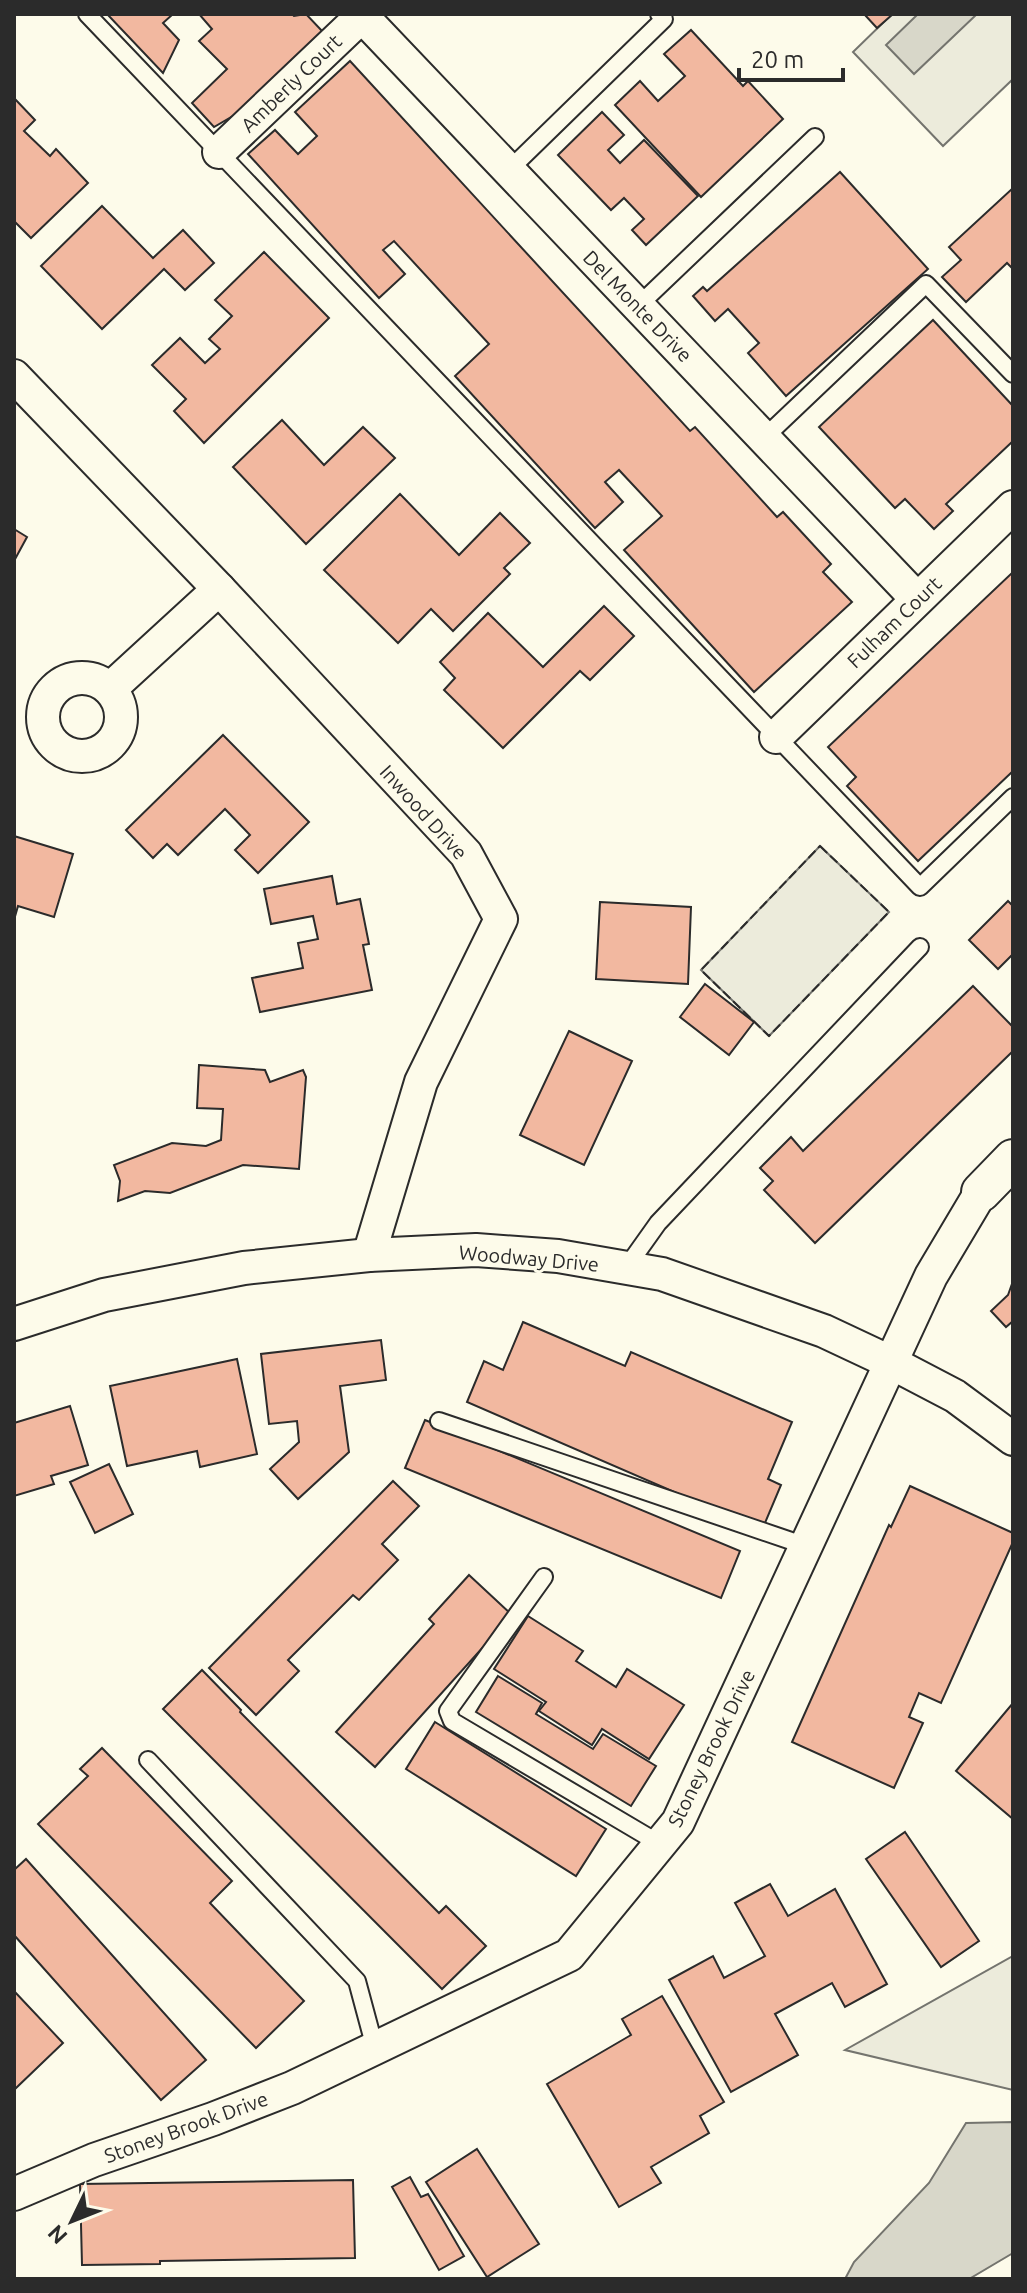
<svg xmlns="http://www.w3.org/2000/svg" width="1027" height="2293" font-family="Ubuntu,sans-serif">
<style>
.green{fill:#ecebdb;stroke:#74746e;stroke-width:2}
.water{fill:#d8d7c9;stroke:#74746e;stroke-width:2}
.building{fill:#f2b8a0;stroke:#2b2b2b;stroke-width:2}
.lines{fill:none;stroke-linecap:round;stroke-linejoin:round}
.service-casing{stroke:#2b2b2b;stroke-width:20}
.minor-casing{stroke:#2b2b2b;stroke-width:36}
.tertiary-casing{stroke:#2b2b2b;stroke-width:42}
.service{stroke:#fdfbea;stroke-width:16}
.minor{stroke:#fdfbea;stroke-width:32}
.tertiary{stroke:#fdfbea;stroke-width:38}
.fence{stroke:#2b2b2b;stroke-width:2;stroke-dasharray:10 4;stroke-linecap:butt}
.labels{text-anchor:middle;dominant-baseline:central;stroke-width:6;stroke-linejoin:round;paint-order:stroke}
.street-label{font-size:20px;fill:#2b2b2b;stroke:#fdfbea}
</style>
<rect width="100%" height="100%" fill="#fdfbea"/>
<g class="green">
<path d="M 892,14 L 1013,14 L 1013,79 L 943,146 L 853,52 Z"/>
<path d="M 820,846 L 889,912 L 769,1036 L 701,970 Z"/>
<path d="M 1013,1956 L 1013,2090 L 845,2050 Z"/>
</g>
<g class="water">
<path d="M 918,14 L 977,14 L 914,74 L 886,45 Z"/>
<path d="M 1013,2122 L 1013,2253 L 969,2279 L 845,2279 L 854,2262 L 929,2183 L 966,2123 Z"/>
</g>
<g class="building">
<path d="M 107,14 L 173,14 L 163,23 L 179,40 L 163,73 Z"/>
<path d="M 199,14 L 292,14 L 294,16 L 306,14 L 323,32 L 238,113 L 214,127 L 192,103 L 227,69 L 199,41 L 212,29 Z"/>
<path d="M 864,14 L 893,14 L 877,28 Z"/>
<path d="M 691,30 L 743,86 L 748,81 L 783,119 L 701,197 L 615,105 L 640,81 L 658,101 L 685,76 L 664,54 Z"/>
<path d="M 350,61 L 690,431 L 695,427 L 777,517 L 783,512 L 831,564 L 823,572 L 852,602 L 754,692 L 624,550 L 662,516 L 619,470 L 605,482 L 623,502 L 595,528 L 455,376 L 489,344 L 394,241 L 383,250 L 405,274 L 379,298 L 248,154 L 275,130 L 298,154 L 317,136 L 295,112 Z"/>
<path d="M 14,98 L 35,120 L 24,131 L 50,156 L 56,149 L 88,183 L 31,238 L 14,221 Z"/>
<path d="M 602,112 L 624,135 L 608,150 L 620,163 L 644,140 L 698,196 L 646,245 L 632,230 L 644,219 L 624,198 L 611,210 L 558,155 Z"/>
<path d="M 840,172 L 928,269 L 786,396 L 748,353 L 759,343 L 728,309 L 715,321 L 693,296 L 703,287 L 707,291 Z"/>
<path d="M 1013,188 L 1013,269 L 1007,263 L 966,302 L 942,277 L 961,260 L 949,247 Z"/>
<path d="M 102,206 L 153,258 L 183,230 L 214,263 L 185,290 L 164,269 L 102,329 L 41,266 Z"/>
<path d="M 264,252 L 329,318 L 204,443 L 174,411 L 186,399 L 152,365 L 180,338 L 205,363 L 220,349 L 209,339 L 232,316 L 215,300 Z"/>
<path d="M 933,320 L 1013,406 L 1013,441 L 946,504 L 953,511 L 934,529 L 905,499 L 895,508 L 819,427 Z"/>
<path d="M 282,420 L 324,465 L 363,427 L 395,458 L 306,544 L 233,467 Z"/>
<path d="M 400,494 L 459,555 L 500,513 L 530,543 L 504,568 L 510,574 L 453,631 L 431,609 L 398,643 L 324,570 Z"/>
<path d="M 14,529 L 27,537 L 14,561 Z"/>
<path d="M 1013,572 L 1013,771 L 918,861 L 847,786 L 856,777 L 828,747 Z"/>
<path d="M 604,606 L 634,636 L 590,680 L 580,671 L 503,748 L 444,690 L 455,678 L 440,662 L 488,613 L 543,667 Z"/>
<path d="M 223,735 L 309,822 L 258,873 L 235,850 L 250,835 L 225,809 L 178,855 L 167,844 L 153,858 L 126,830 Z"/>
<path d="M 14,836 L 73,854 L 54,917 L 18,906 L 14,920 Z"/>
<path d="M 332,876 L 337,904 L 360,899 L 369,944 L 363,945 L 372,990 L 260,1012 L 252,978 L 303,968 L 298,943 L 318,939 L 313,916 L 271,924 L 264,889 Z"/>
<path d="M 1008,901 L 1013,906 L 1013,954 L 998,969 L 969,940 Z"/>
<path d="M 600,902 L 691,907 L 688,984 L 596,979 Z"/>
<path d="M 705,984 L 754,1022 L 729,1055 L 680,1017 Z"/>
<path d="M 973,986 L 1013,1027 L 1013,1051 L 815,1243 L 764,1190 L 773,1181 L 760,1168 L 791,1137 L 803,1151 Z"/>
<path d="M 569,1031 L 632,1061 L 584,1165 L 520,1135 Z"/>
<path d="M 199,1065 L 265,1070 L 270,1082 L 303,1070 L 306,1077 L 299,1169 L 243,1165 L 170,1193 L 145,1191 L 118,1201 L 120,1181 L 114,1165 L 172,1143 L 206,1146 L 221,1140 L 223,1109 L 197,1108 Z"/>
<path d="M 1013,1281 L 1013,1321 L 1006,1327 L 991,1311 L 1008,1295 Z"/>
<path d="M 523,1322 L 625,1366 L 631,1352 L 792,1422 L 768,1479 L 781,1485 L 762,1530 L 467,1402 L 484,1361 L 503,1370 Z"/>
<path d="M 381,1340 L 386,1380 L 340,1386 L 349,1452 L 298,1499 L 270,1469 L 299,1442 L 297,1421 L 269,1424 L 261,1354 Z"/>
<path d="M 237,1359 L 257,1454 L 200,1467 L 197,1451 L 127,1466 L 110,1386 Z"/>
<path d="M 70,1406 L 88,1465 L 51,1476 L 54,1484 L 14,1496 L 14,1423 Z"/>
<path d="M 425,1420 L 740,1551 L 721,1598 L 405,1468 Z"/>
<path d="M 109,1464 L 133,1514 L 95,1533 L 70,1482 Z"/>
<path d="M 393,1481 L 419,1506 L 382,1544 L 398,1560 L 359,1600 L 353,1595 L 288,1660 L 299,1671 L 256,1715 L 209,1668 Z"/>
<path d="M 910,1486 L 1013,1533 L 1013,1542 L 941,1703 L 919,1693 L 909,1717 L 923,1723 L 894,1788 L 792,1742 L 889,1525 L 891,1527 Z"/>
<path d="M 469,1575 L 512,1615 L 375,1767 L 336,1732 L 434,1624 L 429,1619 Z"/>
<path d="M 528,1616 L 583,1651 L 576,1661 L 616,1687 L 627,1669 L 684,1705 L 649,1759 L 602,1729 L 592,1745 L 539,1711 L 546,1702 L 494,1669 Z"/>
<path d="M 202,1670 L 241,1710 L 240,1712 L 439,1913 L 446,1906 L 486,1946 L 442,1989 L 163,1709 Z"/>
<path d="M 498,1676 L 542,1703 L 536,1714 L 593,1749 L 603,1734 L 656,1766 L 631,1806 L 476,1712 Z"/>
<path d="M 1013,1703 L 1013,1819 L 956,1771 Z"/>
<path d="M 435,1722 L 606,1829 L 576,1876 L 406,1769 Z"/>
<path d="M 102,1748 L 232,1881 L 210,1903 L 304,2001 L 256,2048 L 38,1824 L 88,1776 L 80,1769 Z"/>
<path d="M 905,1832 L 979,1941 L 941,1967 L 866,1859 Z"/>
<path d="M 26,1859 L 206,2060 L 161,2100 L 14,1935 L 14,1870 Z"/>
<path d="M 770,1884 L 788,1916 L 835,1889 L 887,1984 L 845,2007 L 832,1983 L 775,2014 L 798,2055 L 731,2092 L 669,1980 L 713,1956 L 724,1978 L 765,1956 L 735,1903 Z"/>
<path d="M 14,1991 L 63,2043 L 16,2088 L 14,2086 Z"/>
<path d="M 662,1996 L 724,2102 L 700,2116 L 709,2133 L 651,2167 L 661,2183 L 619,2207 L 547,2084 L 631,2035 L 622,2019 Z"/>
<path d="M 477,2149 L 539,2244 L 487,2277 L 426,2182 Z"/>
<path d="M 410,2177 L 421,2197 L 428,2194 L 464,2256 L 439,2270 L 392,2187 Z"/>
<path d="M 353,2180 L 355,2258 L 160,2261 L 160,2264 L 82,2265 L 80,2184 Z"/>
</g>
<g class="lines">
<defs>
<g id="service">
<path d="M 87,14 L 920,887 L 1013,797"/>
<path d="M 509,170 L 664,19 L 659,14"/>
<path d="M 638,306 L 815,137"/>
<path d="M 764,438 L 926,284 L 1013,374"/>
<path d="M 626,1268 L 658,1223 L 920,947"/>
<path d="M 439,1421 L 806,1546"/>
<path d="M 544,1577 L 448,1711 L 452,1721 L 660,1844"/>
<path d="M 148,1760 L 357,1981 L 375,2048"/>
</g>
<g id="minor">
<path d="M 360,14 L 917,599"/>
<path d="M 219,152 L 364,14"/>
<path d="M 14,376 L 219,589 L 466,854 L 501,919 L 421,1082 L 369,1255"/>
<circle cx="82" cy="717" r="39"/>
<path d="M 110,689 L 219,589"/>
<path d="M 776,737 L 1013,507"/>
<path d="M 14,1324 L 104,1295 L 244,1268 L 369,1255 L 476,1250 L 558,1256 L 662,1274 L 824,1331 L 890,1362 L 955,1396 L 1013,1439"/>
<path d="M 14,2194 L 94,2160 L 213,2119 L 292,2088 L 569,1955 L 678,1822 L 931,1276 L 981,1192"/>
</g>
<path id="tertiary" d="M 981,1192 L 1013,1159"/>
</defs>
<use href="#service" class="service-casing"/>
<use href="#minor" class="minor-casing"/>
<use href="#tertiary" class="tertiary-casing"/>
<use href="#service" class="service"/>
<use href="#minor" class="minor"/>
<use href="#tertiary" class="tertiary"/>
<path class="fence" d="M 820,846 L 889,912 L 769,1036 L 701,970 Z"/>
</g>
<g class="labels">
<g class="street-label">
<text transform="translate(291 83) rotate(-44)">Amberly Court</text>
<text transform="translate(638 306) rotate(46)">Del Monte Drive</text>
<text transform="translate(894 622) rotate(-44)">Fulham Court</text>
<text transform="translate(424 812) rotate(48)">Inwood Drive</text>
<text transform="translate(529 1258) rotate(5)">Woodway Drive</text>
<text transform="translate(711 1748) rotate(-64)">Stoney Brook Drive</text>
<text transform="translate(186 2127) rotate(-20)">Stoney Brook Drive</text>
</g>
</g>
<rect width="1027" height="2293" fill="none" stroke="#2b2b2b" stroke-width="32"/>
<g transform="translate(72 2221) rotate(227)" stroke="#fdfbea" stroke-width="6" paint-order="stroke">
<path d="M0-6L14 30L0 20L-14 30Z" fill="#2b2b2b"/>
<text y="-12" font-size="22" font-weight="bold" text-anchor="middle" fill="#2b2b2b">N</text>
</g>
<path d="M739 68v12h104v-12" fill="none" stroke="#2b2b2b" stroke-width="4"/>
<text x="751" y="68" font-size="24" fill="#2b2b2b" stroke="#fdfbea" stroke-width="6" paint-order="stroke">20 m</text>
</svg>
